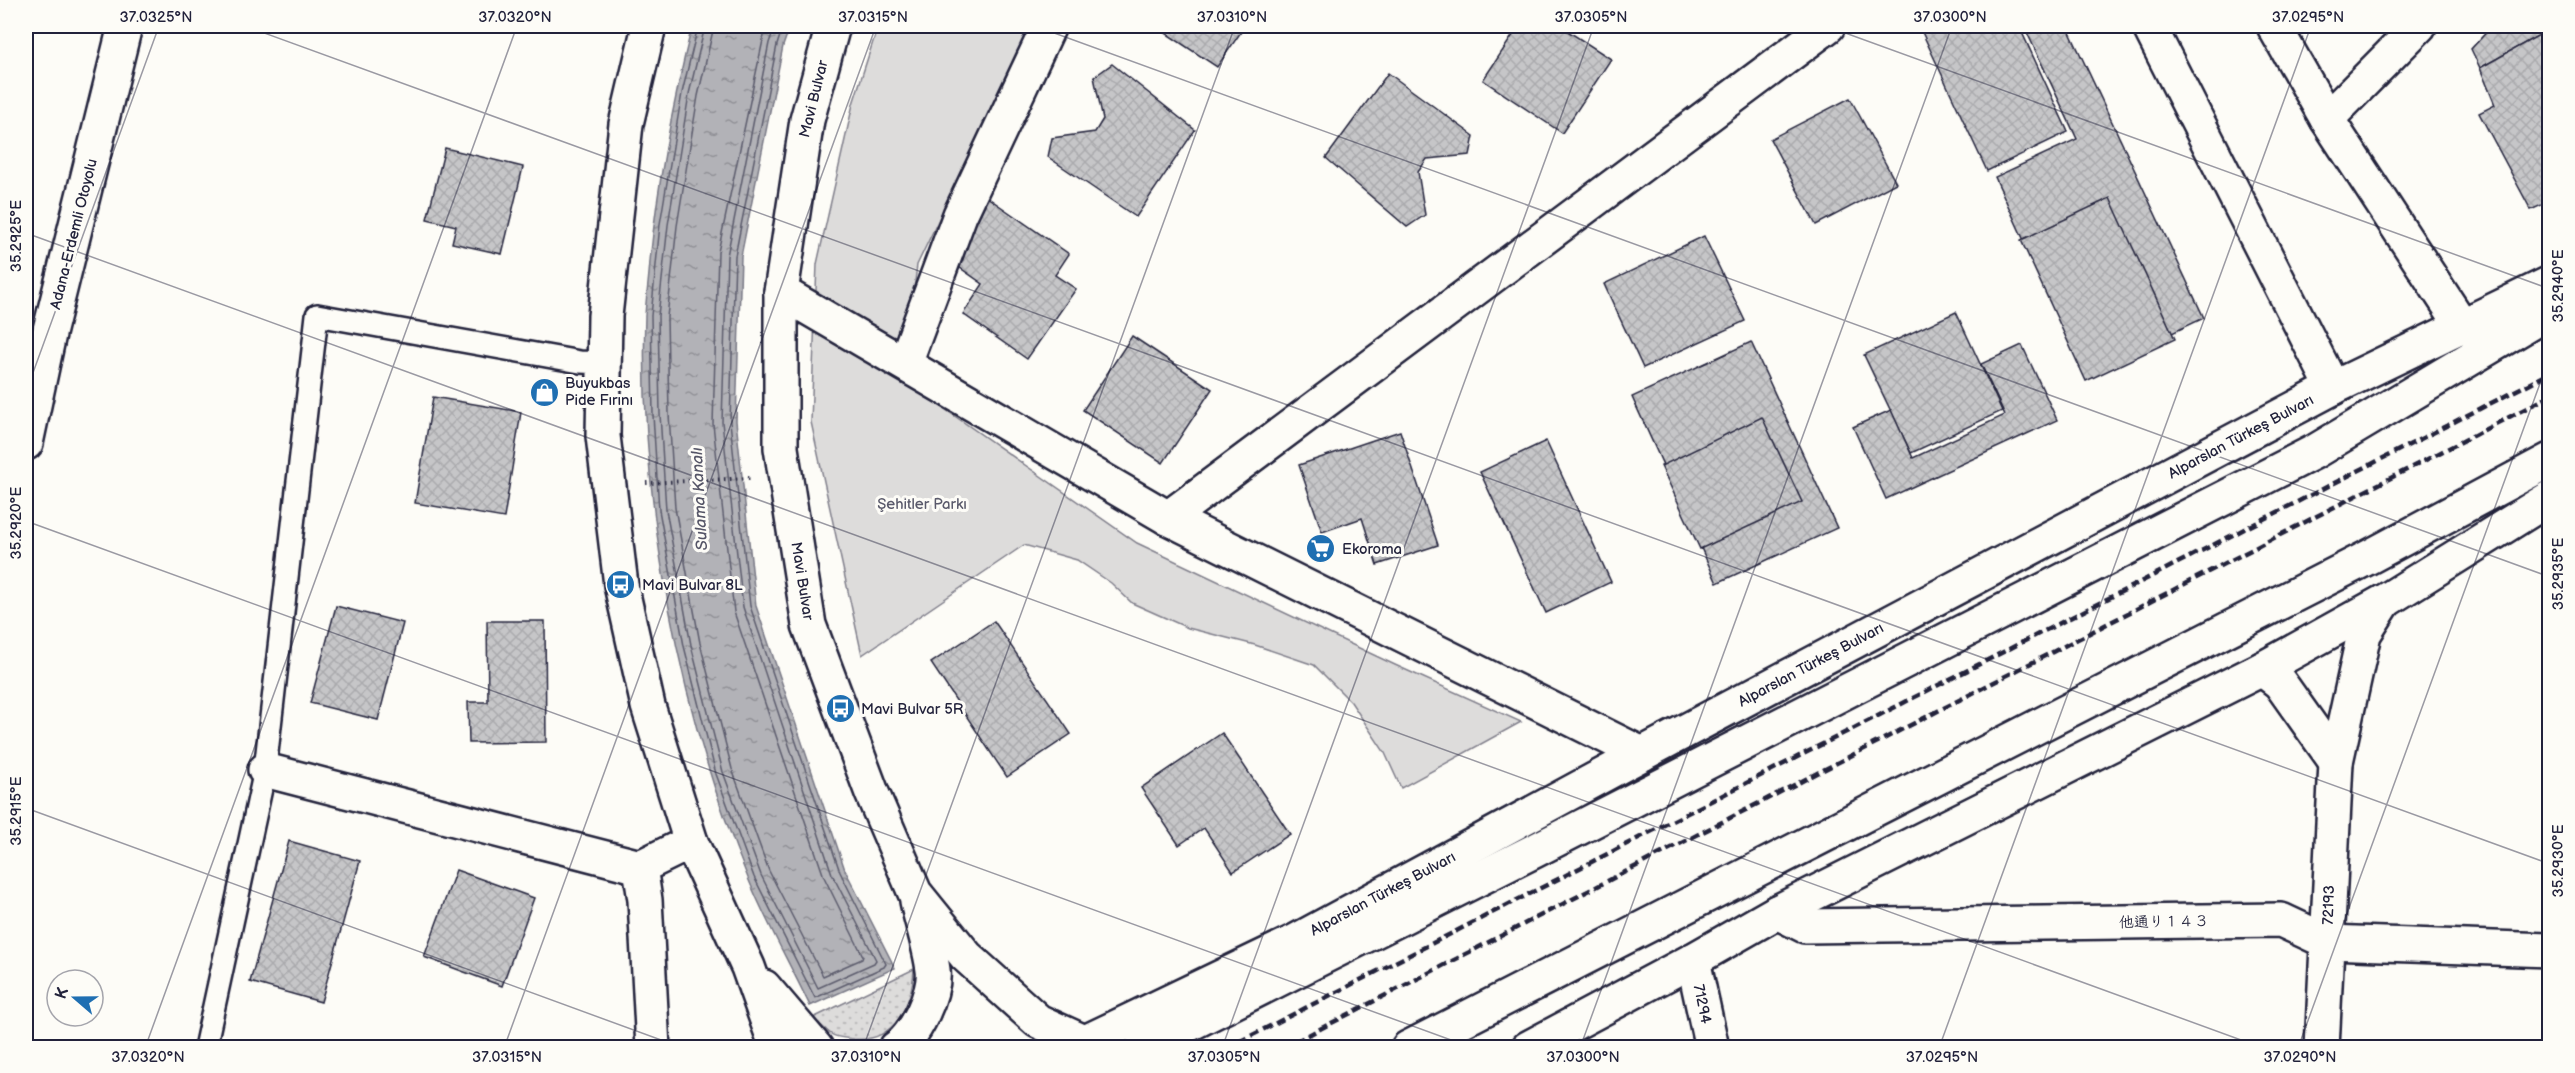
<svg xmlns="http://www.w3.org/2000/svg" width="2575" height="1073" font-family="'Balsamiq Sans','LXGW WenKai TC','Klee One',sans-serif">
<style>
.grass{fill:url(#grass-dots);stroke:#807f8b;stroke-width:1.5}
.green{fill:#dddcdb;stroke:#807f8b;stroke-width:1.5}
.water{fill:url(#water-ripples);stroke:#787885;stroke-width:1.5}
.lines{fill:none;stroke-linecap:round;stroke-linejoin:round}
.shore{stroke:#5c5c6d;stroke-width:1.5}
.building{fill:url(#building-cross-hatch);stroke:#22223b;stroke-width:1.5}
.service-casing{stroke:#22223b;stroke-width:26}
.minor-casing{stroke:#22223b;stroke-width:38}
.primary-casing{stroke:#22223b;stroke-width:38}
.trunk-casing{stroke:#22223b;stroke-width:38}
.motorway-casing{stroke:#22223b;stroke-width:38}
.path{stroke:#22223b;stroke-width:4;stroke-dasharray:1.5 4.5;stroke-linecap:butt}
.service{stroke:#fdfcf7;stroke-width:21}
.minor{stroke:#fdfcf7;stroke-width:33}
.primary{stroke:#fdfcf7;stroke-width:33}
.trunk{stroke:#fdfcf7;stroke-width:33}
.motorway{stroke:#fdfcf7;stroke-width:33}
.rail{stroke:#22223b;stroke-width:4.5;stroke-dasharray:9 4.5;stroke-linecap:butt}
.ticks{fill:none;stroke:#22223b;stroke-width:1.5;stroke-opacity:0.45}
.labels{text-anchor:middle;dominant-baseline:central;stroke-width:6;stroke-linejoin:round;paint-order:stroke}
.street-label{font-size:15px;fill:#22223b;stroke:#fdfcf7}
.poi-label{font-size:15px;fill:#22223b;stroke:#fdfcf7;text-anchor:start}
.park-label{font-size:15px;fill:#5a5a6b;stroke:#fdfcf7}
.water-label{font-size:16px;font-style:italic;fill:#545466;stroke:#fdfcf7}
.neatline{fill:none;stroke:#22223b;stroke-width:2}
.ticks-label{font-size:15px;text-anchor:middle;fill:#22223b}
</style>
<defs>
<pattern id="grass-dots" width="8" height="8" patternUnits="userSpaceOnUse" patternTransform="scale(1.5)"><rect width="8" height="8" fill="#dddcdb"/><path d="M2 2h.1M6 6h.1" fill="none" stroke="#bdbcbd" stroke-width="1.8" stroke-linecap="round"/></pattern>
<pattern id="water-ripples" width="26" height="14" patternUnits="userSpaceOnUse" patternTransform="scale(1.5)"><rect width="26" height="14" fill="#b2b2b7"/><path d="M2 4q2-2 4 0t4 0M15 11q2-2 4 0t4 0" fill="none" stroke="#909096"/></pattern>
<pattern id="building-cross-hatch" width="8" height="8" patternUnits="userSpaceOnUse" patternTransform="scale(1.5)"><rect width="8" height="8" fill="#c6c6c8"/><path d="M0 0l8 8M0 8l8-8" fill="none" stroke="#aaaaad"/></pattern>
</defs>
<rect width="100%" height="100%" fill="#fdfcf7"/>
<filter id="ink" filterUnits="userSpaceOnUse"><feTurbulence type="fractalNoise" baseFrequency=".0167" numOctaves="2"/><feDisplacementMap in="SourceGraphic" scale="12" xChannelSelector="R" yChannelSelector="G"/><feConvolveMatrix kernelMatrix="1 2 1 2 8 2 1 2 1" color-interpolation-filters="sRGB"/></filter>
<g filter="url(#ink)">
<path class="grass" d="M 914,969 C 912,1004 895,1043 854,1039 C 847,1038 836,1038 831,1034 C 825,1030 819,1023 813,1018 Z"/>
<path class="green" d="M 878,26 L 1031,26 L 917,265 L 903,380 L 1137,543 L 1395,665 L 1521,722 L 1401,788 L 1385,753 L 1351,702 L 1314,665 L 1255,645 L 1188,628 L 1132,603 L 1111,583 L 1077,560 L 1024,545 L 862,655 L 811,422 L 817,264 L 853,104 Z"/>
<path class="water" d="M 692,26 L 790,26 L 783,46 L 741,256 L 736,421 L 756,606 L 845,870 L 895,968 L 810,1006 C 790,964 766,922 748,878 C 678,709 639,500 645,316 C 646,298 649,279 650,261 C 658,181 673,103 692,26 Z"/>
<g class="lines">
<g class="shore">
<path d="M 698,26 L 682,93 L 660,224 L 651,316 L 653,415 L 659,510 L 684,646 L 716,774 L 754,877 L 815,998 L 884,967 L 886,964 L 840,872 L 750,606 L 730,422 L 735,256 L 777,45 L 783,26"/>
<path d="M 705,26 L 689,94 L 668,225 L 658,316 L 660,414 L 666,510 L 691,645 L 723,772 L 761,875 L 818,988 L 874,963 L 876,960 L 832,874 L 743,607 L 722,422 L 727,256 L 769,43 L 775,26"/>
<path d="M 714,26 L 698,96 L 677,226 L 667,317 L 669,414 L 675,508 L 700,643 L 732,769 L 769,871 L 823,976 L 862,959 L 863,956 L 824,877 L 734,612 L 713,424 L 718,252 L 766,26"/>
</g>
</g>
<g class="building">
<path d="M 1155,26 L 1245,26 L 1217,67 Z"/>
<path d="M 1519,26 L 1560,26 L 1611,59 L 1562,133 L 1483,80 Z"/>
<path d="M 1931,26 L 2019,26 L 2068,132 L 1987,171 L 1921,30 Z"/>
<path d="M 2024,26 L 2067,26 L 2204,318 L 2085,374 L 1995,177 L 2077,139 Z"/>
<path d="M 2492,26 L 2550,26 L 2550,29 L 2480,68 L 2471,49 Z"/>
<path d="M 2550,29 L 2550,201 L 2531,210 L 2479,113 L 2495,105 L 2480,68 Z"/>
<path d="M 1112,64 L 1195,130 L 1136,217 L 1048,157 L 1052,138 L 1095,132 L 1103,119 L 1094,77 Z"/>
<path d="M 1388,73 L 1474,136 L 1470,155 L 1427,159 L 1418,172 L 1425,215 L 1407,227 L 1326,158 Z"/>
<path d="M 1850,98 L 1896,183 L 1816,225 L 1770,139 Z"/>
<path d="M 445,148 L 523,167 L 502,254 L 452,243 L 456,226 L 427,219 Z"/>
<path d="M 987,197 L 1069,254 L 1055,275 L 1076,289 L 1027,359 L 963,314 L 983,284 L 946,258 Z"/>
<path d="M 2110,198 L 2175,339 L 2086,381 L 2021,240 Z"/>
<path d="M 1704,236 L 1745,321 L 1643,368 L 1604,284 Z"/>
<path d="M 1956,312 L 2002,411 L 1911,453 L 1864,355 Z"/>
<path d="M 1132,336 L 1212,389 L 1163,463 L 1083,410 Z"/>
<path d="M 1751,342 L 1837,528 L 1717,583 L 1632,397 Z"/>
<path d="M 2022,345 L 2057,420 L 1886,499 L 1853,427 L 1891,410 L 1913,458 L 2005,415 L 1981,364 Z"/>
<path d="M 433,397 L 521,412 L 504,518 L 415,503 Z"/>
<path d="M 1762,417 L 1802,502 L 1700,549 L 1661,466 Z"/>
<path d="M 1400,431 L 1438,545 L 1377,565 L 1362,518 L 1322,532 L 1299,465 Z"/>
<path d="M 1546,441 L 1611,582 L 1546,613 L 1480,472 Z"/>
<path d="M 336,606 L 403,623 L 378,720 L 310,703 Z"/>
<path d="M 487,621 L 545,621 L 546,742 L 469,743 L 468,702 L 488,702 Z"/>
<path d="M 994,621 L 1071,734 L 1007,777 L 931,663 Z"/>
<path d="M 1222,733 L 1290,834 L 1233,872 L 1204,828 L 1179,845 L 1141,788 Z"/>
<path d="M 289,841 L 360,861 L 321,1002 L 250,982 Z"/>
<path d="M 456,870 L 534,898 L 502,986 L 424,957 Z"/>
</g>
<g class="lines">
<defs>
<path id="service" d="M 205,1048 L 265,770 L 317,315 L 580,362 L 605,363"/>
<g id="minor">
<path d="M 2149,26 L 2333,388"/>
<path d="M 2274,26 L 2327,119 L 2463,327"/>
<path d="M 2327,119 L 2419,26"/>
<path d="M 781,292 L 1168,518 L 1642,754"/>
<path d="M 905,363 L 960,215 L 1049,26"/>
<path d="M 1168,518 L 1828,26"/>
<path d="M 2262,669 L 2280,683 L 2336,762"/>
<path d="M 265,770 L 640,867 L 691,842"/>
<path d="M 640,867 L 645,900 L 653,1048"/>
<path d="M 1777,912 L 1805,926 L 2281,920 L 2328,942 L 2550,950"/>
<path d="M 1693,960 L 1712,1048"/>
<path d="M 2322,1048 L 2336,762 L 2364,634 L 2385,601"/>
</g>
<g id="primary">
<path d="M 649,26 L 626,124 L 605,316 L 603,436 L 621,585 L 648,706 L 691,842 L 748,967 L 777,1048"/>
<path d="M 833,26 L 807,120 L 781,292 L 781,448 L 809,625 L 872,793 L 915,893 L 966,956 L 1038,1021 L 1084,1042"/>
<path d="M 764,987 L 816,1048"/>
<path d="M 896,1048 C 915,1037 936,992 933,970 C 930,947 922,924 917,901"/>
<path d="M 1073,1048 L 1294,942 L 1642,754 L 2333,388 L 2550,283"/>
<path d="M 1528,1048 L 1693,960 L 1777,912 L 2262,669 L 2385,601 L 2550,498"/>
</g>
<g id="trunk">
<path d="M 1142,1048 L 1534,851 L 2314,452 L 2550,311"/>
<path d="M 1408,1048 L 2371,556 L 2550,460"/>
</g>
<path id="motorway" d="M 26,443 L 49,334 L 125,26"/>
</defs>
<use href="#service" class="service-casing"/>
<use href="#minor" class="minor-casing"/>
<use href="#primary" class="primary-casing"/>
<use href="#trunk" class="trunk-casing"/>
<use href="#motorway" class="motorway-casing"/>
<path class="path" d="M 646,483 L 750,478"/>
<use href="#service" class="service"/>
<use href="#minor" class="minor"/>
<use href="#primary" class="primary"/>
<use href="#trunk" class="trunk"/>
<use href="#motorway" class="motorway"/>
<g class="rail">
<path d="M 1227,1048 L 2550,373"/>
<path d="M 1283,1048 L 2550,396"/>
</g>
</g>
</g>
<path class="ticks" d="M 245,26 L 2550,864M 1035,26 L 2550,577M 1826,26 L 2550,289M 26,233 L 2263,1048M 26,392 L 159,26M 26,521 L 1473,1048M 26,808 L 683,1048M 145,1048 L 517,26M 504,1048 L 876,26M 863,1048 L 1235,26M 1222,1048 L 1594,26M 1580,1048 L 1952,26M 1939,1048 L 2311,26M 2298,1048 L 2550,356"/>
<defs>
<symbol id="shop-disc" viewBox="-11 -11 22 22"><circle r="9.5" fill="#1f6fb2" stroke="#fdfcf7"/><path d="M-5-2.5h2.3a2.7 3.5 0 0 1 5.4 0H5L5.5 6h-11ZM-1.5-2.5h3a1.5 2.3 0 0 0-3 0Z" fill="#fff"/></symbol>
<symbol id="supermarket-disc" viewBox="-11 -11 22 22"><circle r="9.5" fill="#1f6fb2" stroke="#fdfcf7"/><path d="M-6-5.5h2.5l.6 2H6L4.5 2H-2.5L-4.4-4H-6ZM-1.5 3.2a1.3 1.3 0 1 0 .1 0ZM3 3.2a1.3 1.3 0 1 0 .1 0Z" fill="#fff"/></symbol>
<symbol id="bus-disc" viewBox="-11 -11 22 22"><circle r="9.5" fill="#1f6fb2" stroke="#fdfcf7"/><path d="M-5-6H5V4H4V6H2V4H-2V6H-4V4H-5ZM-3.5-4V0h7V-4ZM-3.5 1.2v1.5H-2V1.2ZM2 1.2v1.5H3.5V1.2Z" fill="#fff"/></symbol>
</defs>
<g fill-rule="evenodd">
<use href="#shop-disc" x="528" y="376" width="33" height="33"/>
<use href="#supermarket-disc" x="1304" y="532" width="33" height="33"/>
<use href="#bus-disc" x="604" y="568" width="33" height="33"/>
<use href="#bus-disc" x="824" y="692" width="33" height="33"/>
</g>
<g class="labels">
<g class="street-label">
<text transform="translate(814 99) rotate(-76)">Mavi Bulvar</text>
<text transform="translate(74 234) rotate(-76)">Adana-Erdemli Otoyolu</text>
<text transform="translate(2241 437) rotate(-28)">Alparslan Türkeş Bulvarı</text>
<text transform="translate(802 581) rotate(81)">Mavi Bulvar</text>
<text transform="translate(1811 665) rotate(-28)">Alparslan Türkeş Bulvarı</text>
<text transform="translate(1383 894) rotate(-28)">Alparslan Türkeş Bulvarı</text>
<text transform="translate(2329 905) rotate(-88)">72193</text>
<text transform="translate(2164 922) rotate(-1)">他通り１４３</text>
<text transform="translate(1702 1004) rotate(78)">71294</text>
</g>
<g class="poi-label">
<text x="565" y="383">Buyukbas<tspan x="565" dy="17">Pide Fırını</tspan></text>
<text x="1342" y="549">Ekoroma</text>
<text x="642" y="585">Mavi Bulvar 8L</text>
<text x="861" y="709">Mavi Bulvar 5R</text>
</g>
<g class="park-label">
<text x="922" y="504">Şehitler Parkı</text>
</g>
<g class="water-label">
<text transform="translate(700 499) rotate(-93)">Sulama Kanalı</text>
</g>
</g>
<rect width="2575" height="1073" fill="none" stroke="#fdfcf7" stroke-width="66"/>
<g transform="translate(75 998) rotate(290)"><circle r="28" fill="#fdfcf7" stroke="#a5a5ac" stroke-width="1.5"/>
<path d="M0-4.5L10 22L0 15L-10 22Z" fill="#1f6fb2"/>
<text y="-9" font-size="16" font-weight="bold" text-anchor="middle" fill="#22223b">K</text>
</g>
<rect x="33" y="33" width="2509" height="1007" class="neatline"/>
<g class="ticks-label">
<text x="156" y="22">37.0325°N</text>
<text x="515" y="22">37.0320°N</text>
<text x="873" y="22">37.0315°N</text>
<text x="1232" y="22">37.0310°N</text>
<text x="1591" y="22">37.0305°N</text>
<text x="1950" y="22">37.0300°N</text>
<text x="2308" y="22">37.0295°N</text>
<text transform="translate(16 236) rotate(-90)" y="5">35.2925°E</text>
<text transform="translate(2558 286) rotate(-90)" y="5">35.2940°E</text>
<text transform="translate(16 523) rotate(-90)" y="5">35.2920°E</text>
<text transform="translate(2558 574) rotate(-90)" y="5">35.2935°E</text>
<text transform="translate(16 811) rotate(-90)" y="5">35.2915°E</text>
<text transform="translate(2558 861) rotate(-90)" y="5">35.2930°E</text>
<text x="148" y="1062">37.0320°N</text>
<text x="507" y="1062">37.0315°N</text>
<text x="866" y="1062">37.0310°N</text>
<text x="1224" y="1062">37.0305°N</text>
<text x="1583" y="1062">37.0300°N</text>
<text x="1942" y="1062">37.0295°N</text>
<text x="2300" y="1062">37.0290°N</text>
</g>
</svg>
